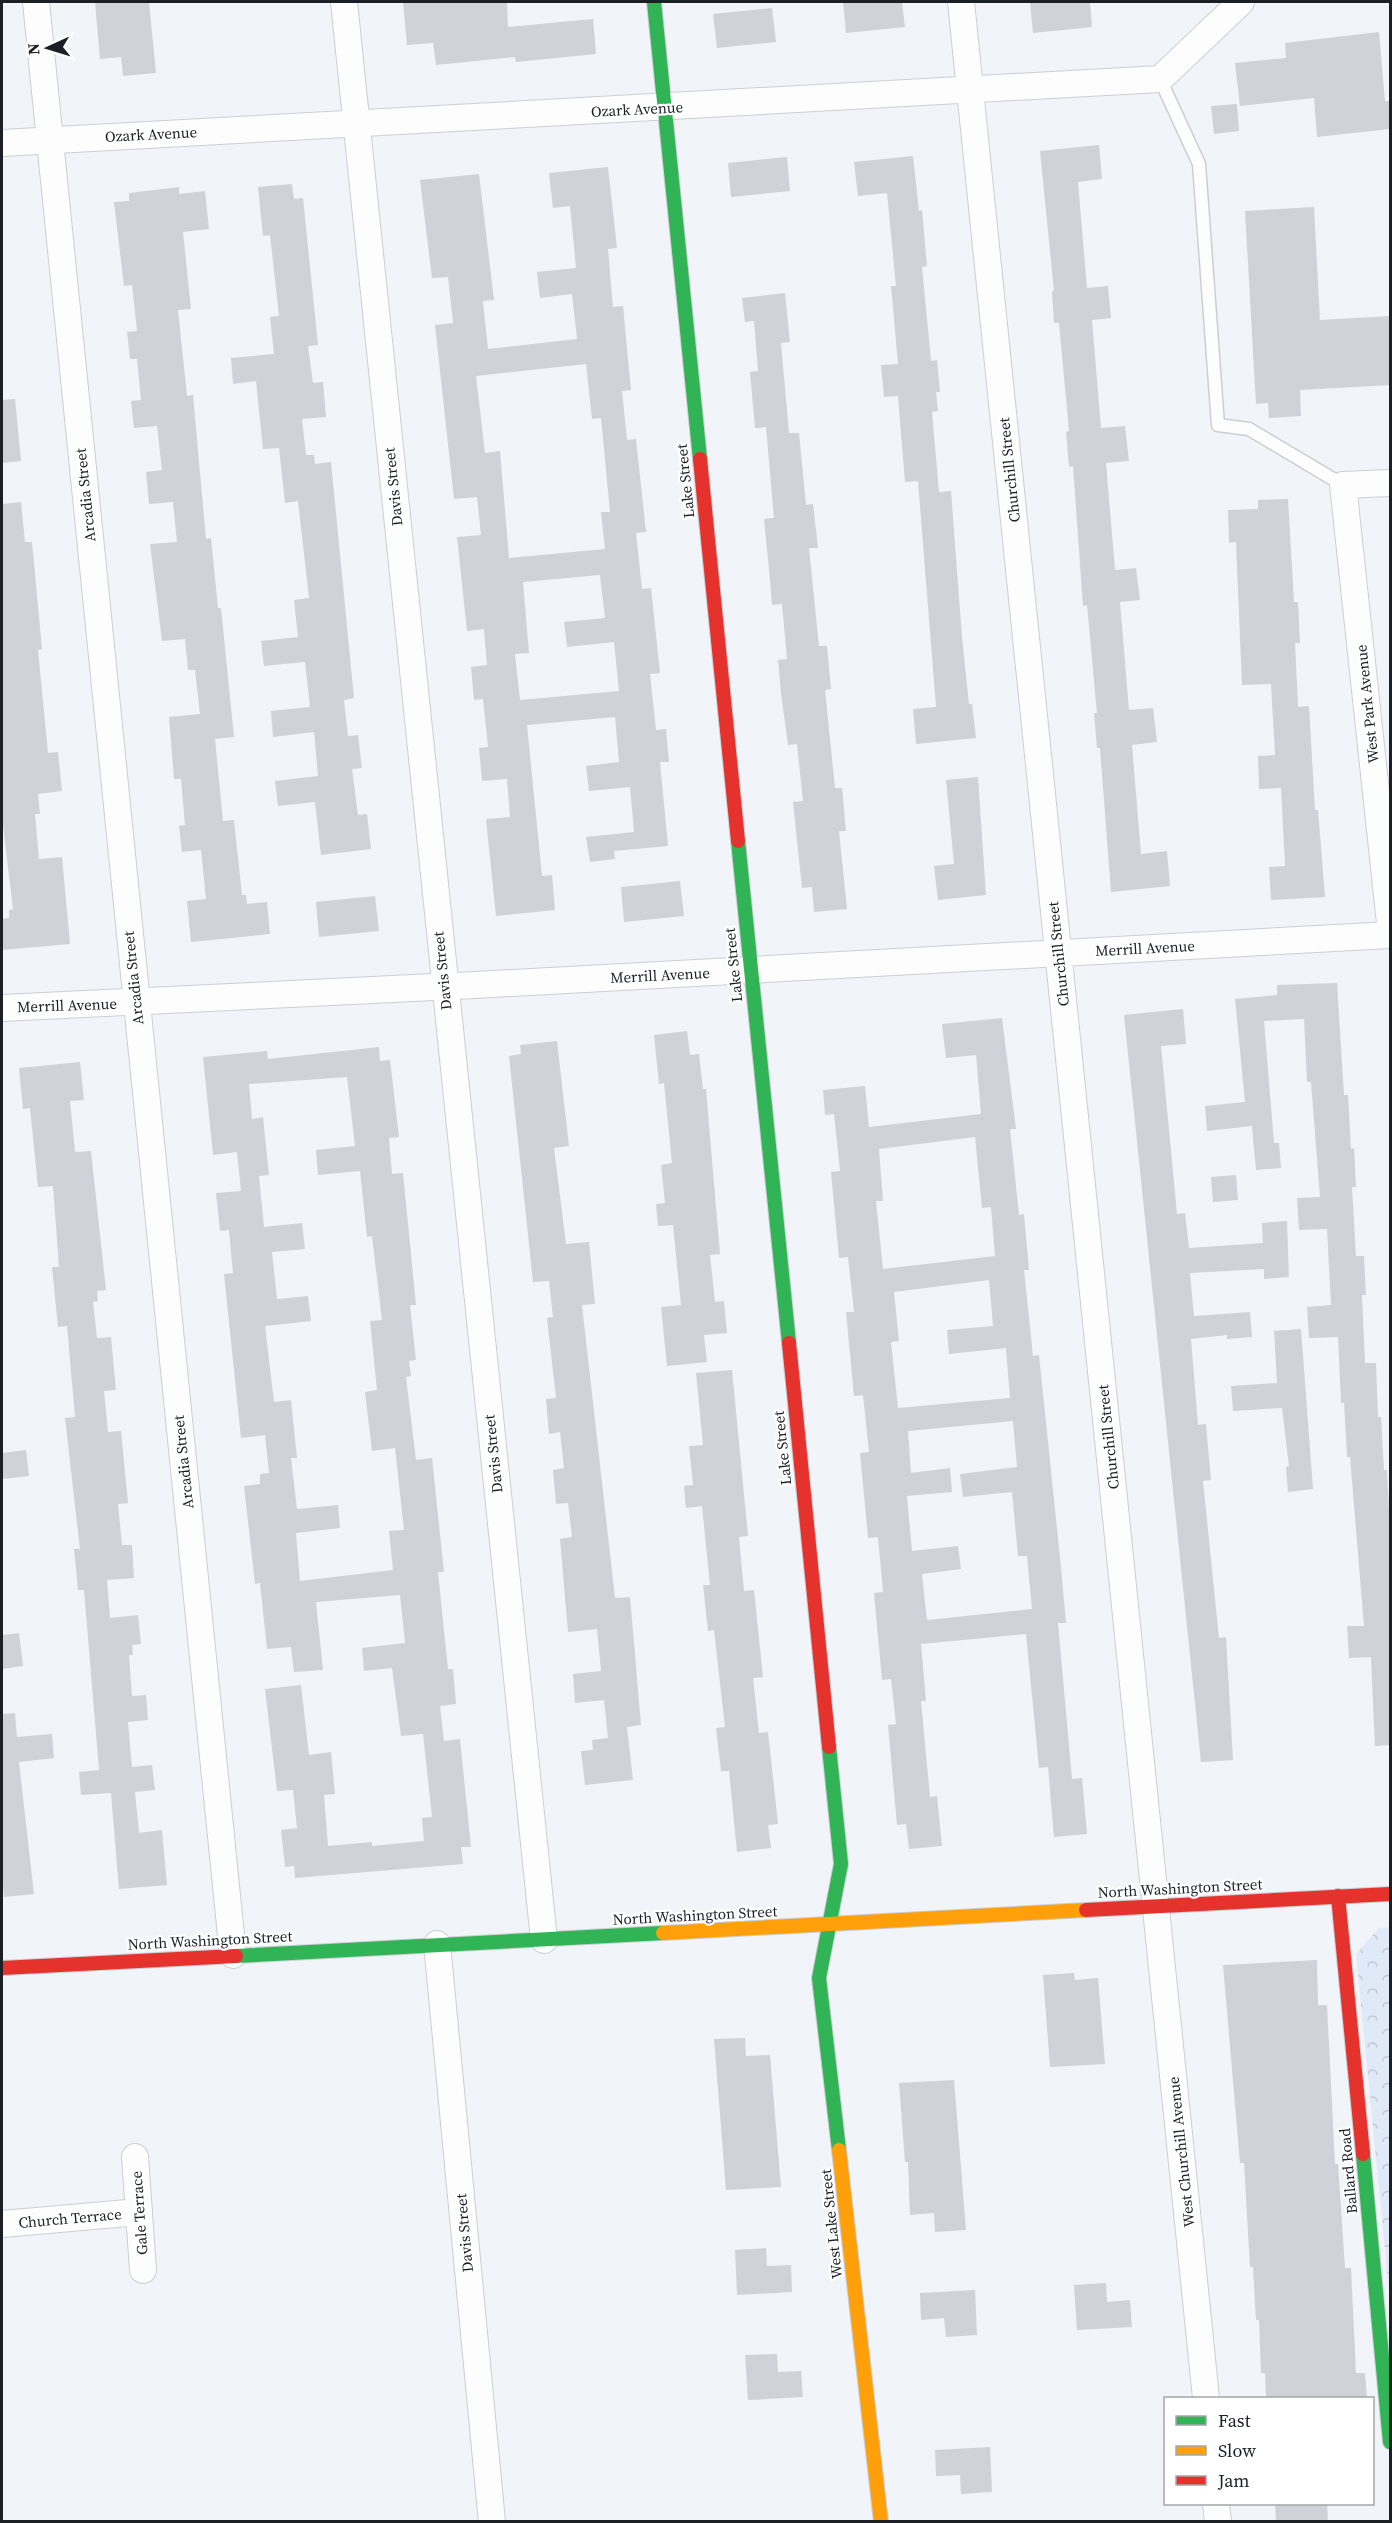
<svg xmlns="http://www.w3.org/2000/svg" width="1392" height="2523" font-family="'Source Serif 4',serif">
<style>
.forest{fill:url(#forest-crowns)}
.building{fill:#cfd3d9;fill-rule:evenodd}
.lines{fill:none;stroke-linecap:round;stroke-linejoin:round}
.lane-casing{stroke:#cbcfd4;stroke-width:15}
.street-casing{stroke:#cbcfd4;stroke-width:28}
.fast-casing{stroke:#cbcfd4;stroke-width:16}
.slow-casing{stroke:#cbcfd4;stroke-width:16}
.jam-casing{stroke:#cbcfd4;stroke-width:16}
.lane{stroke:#fdfdfe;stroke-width:12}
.street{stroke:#fdfdfe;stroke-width:26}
.fast{stroke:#30b455;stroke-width:14}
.slow{stroke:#ff9f0a;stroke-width:14}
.jam{stroke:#e5322d;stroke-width:14}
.labels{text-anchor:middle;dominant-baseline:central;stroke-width:4.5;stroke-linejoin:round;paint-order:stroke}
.street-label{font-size:15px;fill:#1b2027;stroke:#fff}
</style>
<defs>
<pattern id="forest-crowns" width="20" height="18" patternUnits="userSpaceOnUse" patternTransform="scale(1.5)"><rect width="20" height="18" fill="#e0e9f8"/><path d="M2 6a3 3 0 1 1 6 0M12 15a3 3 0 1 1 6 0" fill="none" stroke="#c0c8d5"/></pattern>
</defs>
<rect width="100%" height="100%" fill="#f1f4f8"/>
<path class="forest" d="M 1390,1927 L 1390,2301 L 1356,1954 L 1379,1928 Z"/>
<g class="building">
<path d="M 95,2 L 149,2 L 156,73 L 123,76 L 121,57 L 100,59 Z"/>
<path d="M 403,2 L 507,2 L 508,27 L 593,19 L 596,54 L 516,62 L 515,57 L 436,65 L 433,43 L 407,45 Z"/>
<path d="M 843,2 L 902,2 L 905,27 L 846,33 Z"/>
<path d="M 1030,2 L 1090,2 L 1092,27 L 1033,33 Z"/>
<path d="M 772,8 L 776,42 L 717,48 L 713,14 Z"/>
<path d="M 1379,32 L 1385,101 L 1390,101 L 1390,129 L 1317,137 L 1314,98 L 1240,106 L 1235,63 L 1286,58 L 1285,43 Z"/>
<path d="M 1237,104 L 1239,131 L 1214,134 L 1211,106 Z"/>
<path d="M 1099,145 L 1102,179 L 1078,182 L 1087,288 L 1108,286 L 1111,318 L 1092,320 L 1101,428 L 1125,426 L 1129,461 L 1106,463 L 1115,570 L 1136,568 L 1140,600 L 1120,602 L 1129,710 L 1153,708 L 1157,742 L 1132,745 L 1141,854 L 1167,851 L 1170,886 L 1111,892 L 1100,748 L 1097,748 L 1094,713 L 1097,713 L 1087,605 L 1083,606 L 1073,466 L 1069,467 L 1066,432 L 1069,431 L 1059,323 L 1054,323 L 1052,291 L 1054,291 L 1040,151 Z"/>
<path d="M 913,156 L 919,211 L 922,210 L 927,266 L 922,267 L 931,361 L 937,360 L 940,392 L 936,392 L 938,411 L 932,412 L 939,492 L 951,491 L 962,637 L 969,704 L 972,704 L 976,738 L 916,744 L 913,709 L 936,707 L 918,481 L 905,482 L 898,396 L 884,397 L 881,365 L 898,364 L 891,286 L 896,286 L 887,193 L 858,196 L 854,162 Z"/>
<path d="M 787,157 L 790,191 L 731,197 L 728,163 Z"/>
<path d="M 608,167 L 617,248 L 608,249 L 613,307 L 623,306 L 631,390 L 622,391 L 627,440 L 636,439 L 646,532 L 636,533 L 642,589 L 651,588 L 660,673 L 650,674 L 656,730 L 666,729 L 669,762 L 660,762 L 668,846 L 614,851 L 615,859 L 590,862 L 586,837 L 634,832 L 630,787 L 589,791 L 586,766 L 619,762 L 615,717 L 527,725 L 542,876 L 552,875 L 555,910 L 496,916 L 486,819 L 510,817 L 507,779 L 482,781 L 479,748 L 488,747 L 483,699 L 474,700 L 471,667 L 487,665 L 484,629 L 467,631 L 457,537 L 481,535 L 477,497 L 454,499 L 435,325 L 453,323 L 448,277 L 432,278 L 420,180 L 479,174 L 494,300 L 483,301 L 488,349 L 577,339 L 572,294 L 540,298 L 537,272 L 576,268 L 570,206 L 553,208 L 549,173 ZM 586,364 L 592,419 L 601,418 L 610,512 L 601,512 L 605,549 L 509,558 L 500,451 L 485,453 L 476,376 ZM 600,575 L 605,618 L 564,622 L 567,647 L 614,642 L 619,691 L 520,700 L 515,654 L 529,653 L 523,582 Z"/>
<path d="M 292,184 L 294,199 L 303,198 L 318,345 L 308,346 L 313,383 L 323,382 L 326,417 L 302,419 L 306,455 L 314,455 L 315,464 L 331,462 L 354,698 L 344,700 L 348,736 L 358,735 L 362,768 L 352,769 L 358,815 L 367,814 L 371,849 L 321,855 L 315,802 L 278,806 L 275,781 L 318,776 L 314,732 L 273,737 L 271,711 L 310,707 L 305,662 L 264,666 L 261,641 L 298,637 L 294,600 L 309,598 L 298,501 L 285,503 L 279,448 L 263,449 L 256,381 L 233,384 L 231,358 L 274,354 L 270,317 L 279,316 L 270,235 L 263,236 L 258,187 Z"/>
<path d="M 179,187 L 179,194 L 205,191 L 209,229 L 183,232 L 191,309 L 178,310 L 187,396 L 193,395 L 206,539 L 211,538 L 218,608 L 221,608 L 234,737 L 215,739 L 223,821 L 234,820 L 242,895 L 246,895 L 247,904 L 267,902 L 270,934 L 191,942 L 187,901 L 206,899 L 201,850 L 182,852 L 179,826 L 185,825 L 181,779 L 174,779 L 169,717 L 200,714 L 195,670 L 188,670 L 185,639 L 162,641 L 150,544 L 177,542 L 173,502 L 149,504 L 146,472 L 162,470 L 157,426 L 134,428 L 131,401 L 141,400 L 137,359 L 130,359 L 127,332 L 137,331 L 132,285 L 124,286 L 114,202 L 129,201 L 129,193 Z"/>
<path d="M 1314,207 L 1320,320 L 1390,316 L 1390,385 L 1300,390 L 1301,416 L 1269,418 L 1268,403 L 1256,404 L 1245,211 Z"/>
<path d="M 785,293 L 790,342 L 781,343 L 789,433 L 799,433 L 806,505 L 813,504 L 818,548 L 809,548 L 819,646 L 827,646 L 831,689 L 825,690 L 835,788 L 842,788 L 846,831 L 839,831 L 847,909 L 814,912 L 812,887 L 802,888 L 793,802 L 803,801 L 797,744 L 788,745 L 781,693 L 778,660 L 787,659 L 782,604 L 772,605 L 770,580 L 764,519 L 774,518 L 766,427 L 755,428 L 750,372 L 758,371 L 754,321 L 745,322 L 742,298 Z"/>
<path d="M 15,399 L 21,461 L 2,463 L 2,400 Z"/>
<path d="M 1288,499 L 1294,602 L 1298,602 L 1300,643 L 1295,643 L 1298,707 L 1309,706 L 1315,810 L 1318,810 L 1325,897 L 1271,900 L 1269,867 L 1285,866 L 1281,788 L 1259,789 L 1258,756 L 1275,755 L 1271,684 L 1242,685 L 1236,542 L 1229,543 L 1228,510 L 1258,509 L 1258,500 Z"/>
<path d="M 21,502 L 25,542 L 32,542 L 42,649 L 38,650 L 48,753 L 58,752 L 62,791 L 38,794 L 40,814 L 35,814 L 39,859 L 62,857 L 70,944 L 2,950 L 2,919 L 9,918 L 9,910 L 13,909 L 2,817 L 2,504 Z"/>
<path d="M 978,777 L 986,895 L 938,900 L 934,866 L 954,864 L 946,780 Z"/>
<path d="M 680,881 L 684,916 L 624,922 L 621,887 Z"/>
<path d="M 375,896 L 379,931 L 319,937 L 316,902 Z"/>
<path d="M 1337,983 L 1344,1095 L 1348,1095 L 1351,1149 L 1354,1148 L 1356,1187 L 1352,1187 L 1356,1256 L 1364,1256 L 1366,1295 L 1362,1295 L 1365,1363 L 1376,1363 L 1378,1417 L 1381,1417 L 1384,1470 L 1387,1470 L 1390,1527 L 1390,1745 L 1375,1746 L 1371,1657 L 1349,1658 L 1347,1626 L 1364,1626 L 1350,1457 L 1347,1457 L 1344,1403 L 1341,1403 L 1338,1337 L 1309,1338 L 1307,1307 L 1331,1305 L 1327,1229 L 1299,1230 L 1297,1198 L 1320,1197 L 1311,1082 L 1307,1082 L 1304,1019 L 1264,1021 L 1274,1143 L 1279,1143 L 1281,1168 L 1256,1170 L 1252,1126 L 1207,1131 L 1205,1106 L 1245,1102 L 1235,999 L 1277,995 L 1277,985 Z"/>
<path d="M 1183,1009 L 1186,1044 L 1161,1046 L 1177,1214 L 1185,1213 L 1189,1248 L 1263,1243 L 1262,1223 L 1287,1221 L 1289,1277 L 1264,1279 L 1264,1269 L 1190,1273 L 1194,1316 L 1250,1312 L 1252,1337 L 1227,1339 L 1227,1335 L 1191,1339 L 1198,1425 L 1206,1424 L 1211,1480 L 1203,1481 L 1219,1638 L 1226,1637 L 1233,1760 L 1201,1762 L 1124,1015 Z"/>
<path d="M 1002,1018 L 1016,1129 L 1010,1129 L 1019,1215 L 1024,1214 L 1029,1270 L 1024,1270 L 1033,1356 L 1039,1355 L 1061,1567 L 1066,1623 L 1058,1623 L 1072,1779 L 1082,1778 L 1087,1834 L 1054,1837 L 1048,1767 L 1039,1768 L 1026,1634 L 921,1644 L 926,1701 L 921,1701 L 930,1797 L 937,1796 L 942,1846 L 909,1849 L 906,1824 L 897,1825 L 888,1725 L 896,1724 L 891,1679 L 882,1680 L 874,1593 L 883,1592 L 878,1537 L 868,1538 L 860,1453 L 869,1452 L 863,1395 L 854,1396 L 846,1312 L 854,1312 L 848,1257 L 839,1258 L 831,1172 L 840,1171 L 834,1114 L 825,1115 L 823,1090 L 865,1086 L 869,1127 L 981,1114 L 976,1055 L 946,1058 L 942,1024 ZM 975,1137 L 982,1208 L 991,1207 L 995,1256 L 883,1269 L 876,1201 L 883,1201 L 879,1149 ZM 989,1280 L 993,1326 L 947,1330 L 949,1354 L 1006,1348 L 1010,1398 L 898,1408 L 891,1342 L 899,1341 L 894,1292 ZM 1013,1421 L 1017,1467 L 960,1474 L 963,1497 L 1012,1492 L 1018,1556 L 1027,1556 L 1032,1609 L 927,1620 L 922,1574 L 961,1569 L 958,1546 L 912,1551 L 907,1496 L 952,1492 L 950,1468 L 911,1473 L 908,1431 Z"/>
<path d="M 687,1031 L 690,1055 L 699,1054 L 703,1089 L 706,1089 L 720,1254 L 710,1255 L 715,1302 L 724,1301 L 727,1333 L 704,1335 L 707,1362 L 667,1366 L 661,1307 L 681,1305 L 673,1225 L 658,1226 L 656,1204 L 665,1203 L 661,1165 L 672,1163 L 664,1083 L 659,1084 L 654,1035 Z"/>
<path d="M 557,1041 L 569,1146 L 554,1148 L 566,1244 L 589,1242 L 595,1304 L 582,1305 L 615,1598 L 630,1597 L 641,1725 L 627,1727 L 633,1780 L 585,1785 L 581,1751 L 593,1750 L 592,1740 L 608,1738 L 604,1700 L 575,1703 L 573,1674 L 601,1671 L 597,1629 L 568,1632 L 560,1539 L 572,1537 L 568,1503 L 556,1504 L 553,1470 L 564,1468 L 560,1432 L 549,1434 L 546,1399 L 556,1398 L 547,1318 L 553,1317 L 549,1281 L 533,1282 L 509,1056 L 521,1054 L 520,1045 Z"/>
<path d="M 379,1047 L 380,1061 L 390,1060 L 399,1137 L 389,1138 L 392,1174 L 403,1173 L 416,1305 L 410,1305 L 416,1360 L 409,1361 L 411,1376 L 406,1377 L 416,1460 L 432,1458 L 444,1572 L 438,1572 L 448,1669 L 453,1669 L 456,1704 L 440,1706 L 444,1741 L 460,1739 L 471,1847 L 461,1847 L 463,1864 L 295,1878 L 294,1866 L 285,1867 L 281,1830 L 297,1828 L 293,1790 L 277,1791 L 265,1689 L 301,1685 L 309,1755 L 331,1752 L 335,1794 L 324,1795 L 328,1846 L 372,1842 L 372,1846 L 424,1841 L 422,1818 L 432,1817 L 423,1734 L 401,1736 L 392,1668 L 364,1671 L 362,1648 L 405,1643 L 400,1595 L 316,1602 L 323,1670 L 294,1672 L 291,1647 L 267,1649 L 260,1583 L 255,1584 L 244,1486 L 260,1484 L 260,1474 L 269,1473 L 265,1435 L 241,1438 L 224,1274 L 233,1273 L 229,1230 L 220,1231 L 216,1193 L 241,1191 L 237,1152 L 213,1155 L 203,1057 L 267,1051 L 268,1059 ZM 347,1077 L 355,1146 L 316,1150 L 318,1175 L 360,1171 L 367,1237 L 372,1236 L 382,1320 L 370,1321 L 377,1390 L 365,1392 L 372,1451 L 395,1448 L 404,1530 L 389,1531 L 393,1570 L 300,1581 L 296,1533 L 340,1528 L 338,1505 L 297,1509 L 291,1458 L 297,1458 L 291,1400 L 274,1402 L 265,1326 L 311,1321 L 308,1296 L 277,1299 L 272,1252 L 305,1249 L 302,1223 L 264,1227 L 259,1176 L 269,1175 L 263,1117 L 252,1119 L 249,1084 Z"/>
<path d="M 80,1062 L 84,1100 L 70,1101 L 75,1152 L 91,1151 L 106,1290 L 97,1291 L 98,1301 L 93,1302 L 97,1338 L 111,1337 L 116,1390 L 104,1391 L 108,1432 L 121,1431 L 128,1503 L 118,1504 L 122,1545 L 132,1545 L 134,1578 L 107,1580 L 110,1618 L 138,1615 L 141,1644 L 132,1645 L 133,1655 L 129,1655 L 132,1696 L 146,1695 L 148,1720 L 128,1722 L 132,1767 L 152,1765 L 155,1790 L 135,1792 L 139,1833 L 162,1830 L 167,1885 L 119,1889 L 111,1793 L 81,1795 L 79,1772 L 99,1770 L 84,1590 L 78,1590 L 74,1549 L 80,1549 L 65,1418 L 75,1417 L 67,1326 L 58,1327 L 52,1267 L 59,1267 L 53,1186 L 38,1187 L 30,1108 L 23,1109 L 19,1068 Z"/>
<path d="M 1236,1175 L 1238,1200 L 1213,1202 L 1211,1177 Z"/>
<path d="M 1301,1329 L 1313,1489 L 1288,1492 L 1286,1467 L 1289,1466 L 1282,1408 L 1233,1411 L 1231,1386 L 1277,1383 L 1274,1331 Z"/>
<path d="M 732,1370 L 748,1536 L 739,1537 L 744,1591 L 754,1590 L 763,1677 L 753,1678 L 759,1733 L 768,1732 L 778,1824 L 768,1825 L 771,1848 L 737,1852 L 729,1771 L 721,1771 L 716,1728 L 725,1727 L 714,1630 L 708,1631 L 703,1585 L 710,1585 L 702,1506 L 686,1508 L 684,1486 L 693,1485 L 689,1446 L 703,1445 L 696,1373 Z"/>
<path d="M 26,1450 L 29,1476 L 2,1479 L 2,1453 Z"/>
<path d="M 19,1633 L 23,1666 L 2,1669 L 2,1635 Z"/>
<path d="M 15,1713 L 17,1737 L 52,1734 L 54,1758 L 19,1762 L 34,1894 L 4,1897 L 2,1873 L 2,1714 Z"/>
<path d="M 1317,1960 L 1318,2005 L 1327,2005 L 1335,2164 L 1338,2164 L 1345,2268 L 1351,2268 L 1356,2373 L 1365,2373 L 1367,2398 L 1266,2398 L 1265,2373 L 1261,2373 L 1259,2320 L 1256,2320 L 1253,2267 L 1250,2267 L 1244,2163 L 1240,2163 L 1223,1965 Z"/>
<path d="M 1074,1973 L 1075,1980 L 1098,1978 L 1105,2064 L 1050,2067 L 1043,1975 Z"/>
<path d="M 745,2038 L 746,2056 L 770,2055 L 781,2187 L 726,2190 L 714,2039 Z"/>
<path d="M 954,2080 L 966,2230 L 935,2232 L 934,2213 L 910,2215 L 908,2162 L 905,2162 L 899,2083 Z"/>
<path d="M 766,2248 L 767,2266 L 791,2265 L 792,2292 L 737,2295 L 735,2250 Z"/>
<path d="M 1106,2283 L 1107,2302 L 1130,2300 L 1132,2327 L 1077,2330 L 1074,2285 Z"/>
<path d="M 975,2290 L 977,2335 L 946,2337 L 944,2318 L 921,2320 L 920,2293 Z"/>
<path d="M 777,2354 L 778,2372 L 801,2371 L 803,2397 L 748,2400 L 745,2355 Z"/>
<path d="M 990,2447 L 992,2492 L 961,2494 L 960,2475 L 936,2476 L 935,2450 Z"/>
<path d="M 1275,2504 L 1327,2504 L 1328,2522 L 1276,2522 Z"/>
</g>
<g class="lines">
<defs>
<path id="lane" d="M 1160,79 L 1199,164 L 1218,425 L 1249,429 L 1343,485"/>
<g id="street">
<path d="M 36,2 L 233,1955"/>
<path d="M 344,2 L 544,1940"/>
<path d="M 961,2 L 1206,2398"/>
<path d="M 2,143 L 1160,79 L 1241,2"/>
<path d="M 1390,483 L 1343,485 L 1390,923"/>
<path d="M 2,1008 L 475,985 L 1390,935"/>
<path d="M 437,1944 L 492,2522"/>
<path d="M 135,2157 L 143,2270"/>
<path d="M 2,2224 L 139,2212"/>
<path d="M 1216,2504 L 1218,2522"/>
</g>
<g id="fast">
<path d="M 654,2 L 700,459"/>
<path d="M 738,841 L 789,1343"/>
<path d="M 829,1747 L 841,1864 L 819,1978 L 839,2150"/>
<path d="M 236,1956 L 663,1933"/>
<path d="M 1363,2154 L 1390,2442"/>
</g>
<g id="slow">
<path d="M 663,1933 L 1086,1910"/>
<path d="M 839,2150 L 881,2522"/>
</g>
<g id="jam">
<path d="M 700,459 L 738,841"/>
<path d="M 789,1343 L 829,1747"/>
<path d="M 1338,1896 L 1363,2154"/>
<path d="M 1086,1910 L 1390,1894"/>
<path d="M 2,1968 L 236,1956"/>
</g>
</defs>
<use href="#lane" class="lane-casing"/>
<use href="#street" class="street-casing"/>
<use href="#fast" class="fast-casing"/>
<use href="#slow" class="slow-casing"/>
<use href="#jam" class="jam-casing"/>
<use href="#lane" class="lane"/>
<use href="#street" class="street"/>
<use href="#fast" class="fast"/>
<use href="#slow" class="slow"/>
<use href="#jam" class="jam"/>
</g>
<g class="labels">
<g class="street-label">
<text transform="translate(637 109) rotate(-3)">Ozark Avenue</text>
<text transform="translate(151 134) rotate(-3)">Ozark Avenue</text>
<text transform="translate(1009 470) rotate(-96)">Churchill Street</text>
<text transform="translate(685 481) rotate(-96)">Lake Street</text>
<text transform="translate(393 487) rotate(-96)">Davis Street</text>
<text transform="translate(85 495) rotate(-96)">Arcadia Street</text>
<text transform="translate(1367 704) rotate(-96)">West Park Avenue</text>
<text transform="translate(1145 948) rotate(-3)">Merrill Avenue</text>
<text transform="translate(1058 954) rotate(-96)">Churchill Street</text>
<text transform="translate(733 965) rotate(-96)">Lake Street</text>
<text transform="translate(442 971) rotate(-96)">Davis Street</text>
<text transform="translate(660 975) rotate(-3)">Merrill Avenue</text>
<text transform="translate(133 978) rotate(-96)">Arcadia Street</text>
<text transform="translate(67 1005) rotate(-2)">Merrill Avenue</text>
<text transform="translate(1108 1437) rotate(-96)">Churchill Street</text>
<text transform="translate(782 1448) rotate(-96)">Lake Street</text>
<text transform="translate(493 1454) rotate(-96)">Davis Street</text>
<text transform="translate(183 1462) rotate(-96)">Arcadia Street</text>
<text transform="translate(1180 1888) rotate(-3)">North Washington Street</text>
<text transform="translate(695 1915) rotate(-3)">North Washington Street</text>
<text transform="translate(210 1940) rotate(-3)">North Washington Street</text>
<text transform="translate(1181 2152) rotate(-96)">West Churchill Avenue</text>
<text transform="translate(1348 2171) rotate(-95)">Ballard Road</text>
<text transform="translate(139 2213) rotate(-94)">Gale Terrace</text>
<text transform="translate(70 2218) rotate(-5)">Church Terrace</text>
<text transform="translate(831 2224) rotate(-96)">West Lake Street</text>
<text transform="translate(464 2233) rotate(-95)">Davis Street</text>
</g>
</g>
<rect width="1392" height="2523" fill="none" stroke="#1b2027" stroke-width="6"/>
<rect x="1164" y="2397" width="210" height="108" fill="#ffffff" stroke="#a4a6a9" stroke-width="1.5"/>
<rect x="1176" y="2416" width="30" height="9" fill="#30b455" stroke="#a4a6a9" stroke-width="1.5"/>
<text x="1218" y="2427" font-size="18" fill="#1b2027">Fast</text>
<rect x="1176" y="2446" width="30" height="9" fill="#ff9f0a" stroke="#a4a6a9" stroke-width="1.5"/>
<text x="1218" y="2457" font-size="18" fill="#1b2027">Slow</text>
<rect x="1176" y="2476" width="30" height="9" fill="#e5322d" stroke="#a4a6a9" stroke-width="1.5"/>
<text x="1218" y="2487" font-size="18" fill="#1b2027">Jam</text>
<g transform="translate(48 48) rotate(266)" stroke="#ffffff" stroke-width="4.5" paint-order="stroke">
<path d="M0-4.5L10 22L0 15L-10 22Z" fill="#1b2027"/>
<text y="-9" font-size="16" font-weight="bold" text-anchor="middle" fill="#1b2027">N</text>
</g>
</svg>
